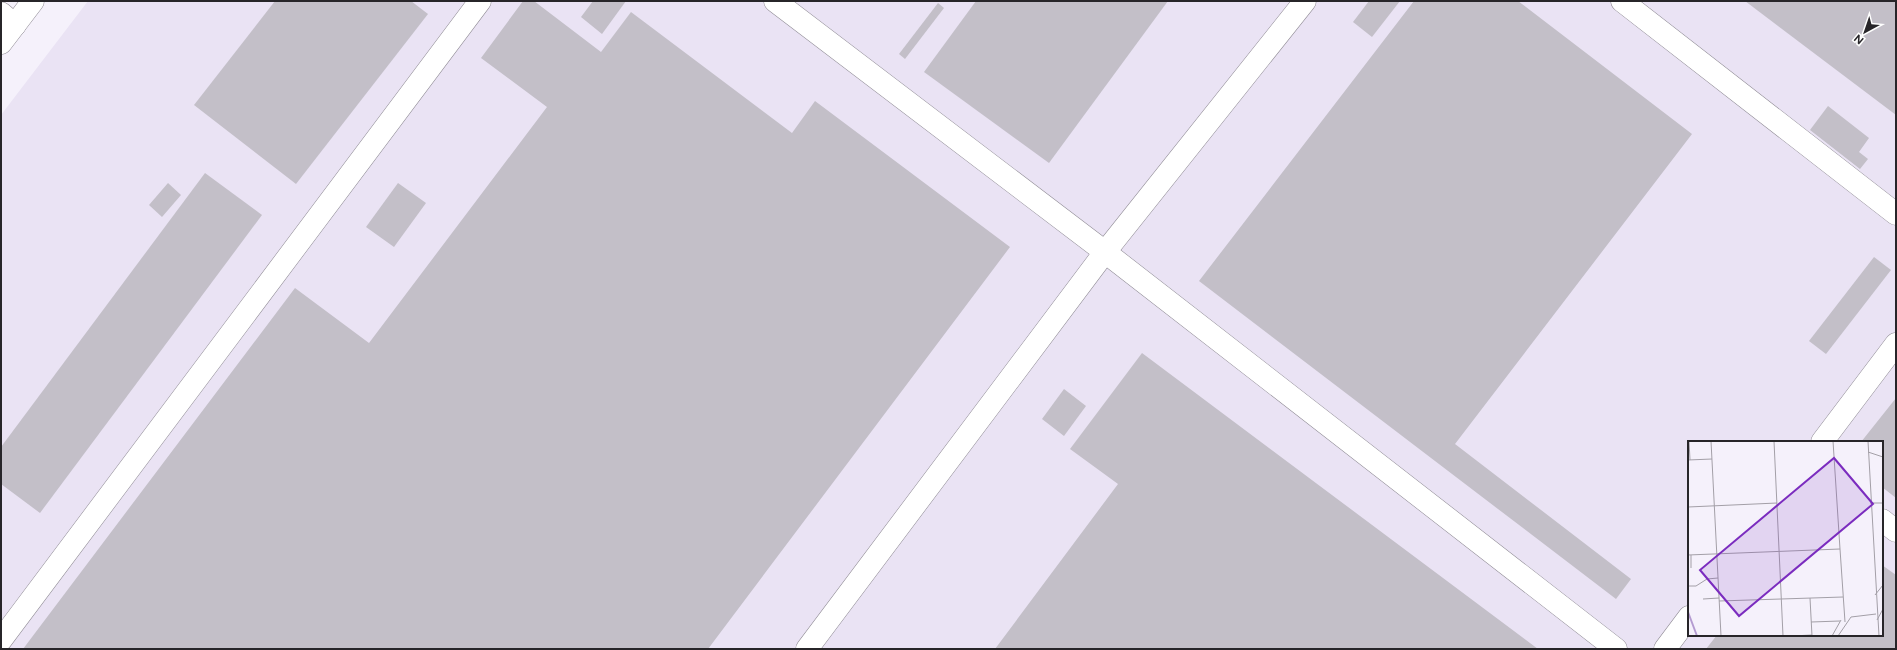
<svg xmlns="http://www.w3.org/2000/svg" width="1897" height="650" font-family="Figtree,sans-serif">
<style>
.built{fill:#eae3f4;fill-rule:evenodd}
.building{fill:#c3bfc8}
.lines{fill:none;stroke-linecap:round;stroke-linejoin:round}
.minor-casing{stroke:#908c95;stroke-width:23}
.minor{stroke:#fff;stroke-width:22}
.inset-river{fill:none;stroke:#b49bd1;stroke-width:2}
.inset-road{fill:none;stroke:#a39fa7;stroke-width:1}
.view{fill:#7b2cbf;fill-opacity:0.15;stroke:#7b2cbf;stroke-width:2}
.inset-edge{fill:none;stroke:#272529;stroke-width:2}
</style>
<rect width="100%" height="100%" fill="#f5f1fb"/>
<path class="built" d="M 88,1 L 1896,1 L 1896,649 L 1,649 L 1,115 ZM 1689,442 L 1882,442 L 1882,635 L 1689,635 Z"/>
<g class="building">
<path d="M 275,1 L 411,1 L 428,14 L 296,184 L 194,105 Z"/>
<path d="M 523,1 L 534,1 L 601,52 L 631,12 L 792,133 L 815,101 L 1010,247 L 708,649 L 23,649 L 295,288 L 369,343 L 547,107 L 481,58 Z"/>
<path d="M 593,1 L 626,1 L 602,34 L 581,17 Z"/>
<path d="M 976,1 L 1168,1 L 1049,163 L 924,72 Z"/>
<path d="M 1369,1 L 1400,1 L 1372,37 L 1353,22 Z"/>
<path d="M 1414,1 L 1518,1 L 1692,134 L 1455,444 L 1631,579 L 1616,599 L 1199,281 Z"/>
<path d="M 1745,1 L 1896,1 L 1896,115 Z"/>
<path d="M 938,3 L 944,8 L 905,59 L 899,54 Z"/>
<path d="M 1828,106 L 1869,138 L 1859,152 L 1868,159 L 1860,169 L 1810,130 Z"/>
<path d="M 205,173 L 262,215 L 40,513 L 1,484 L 1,447 Z"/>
<path d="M 168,183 L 181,195 L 162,217 L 149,205 Z"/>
<path d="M 398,183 L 426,203 L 394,247 L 366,227 Z"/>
<path d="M 1874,257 L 1891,270 L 1826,354 L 1809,341 Z"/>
<path d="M 1142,353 L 1538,649 L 995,649 L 1118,484 L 1070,449 Z"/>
<path d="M 1064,389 L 1086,406 L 1064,436 L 1042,419 Z"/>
<path d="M 1896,398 L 1896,498 L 1882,487 L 1882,442 L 1861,442 Z"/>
<path d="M 1882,565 L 1896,575 L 1896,649 L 1706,649 L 1717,635 L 1882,635 Z"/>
</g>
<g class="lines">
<defs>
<g id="minor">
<path d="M 775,1 L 1105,252 L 1616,649"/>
<path d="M 1622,1 L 1896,214"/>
<path d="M 1,13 L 15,25"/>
<path d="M 1,43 L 33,1"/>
<path d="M 1822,442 L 1896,344"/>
<path d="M 1882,520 L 1896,531"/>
<path d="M 1,640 L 480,1"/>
<path d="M 807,649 L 1105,252 L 1305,1"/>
<path d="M 1665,649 L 1689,617"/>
</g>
</defs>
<use href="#minor" class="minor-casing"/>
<use href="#minor" class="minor"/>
</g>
<g transform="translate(1688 441)">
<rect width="195" height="195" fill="#f5f1fb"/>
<path class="inset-river" d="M 0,171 L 9,195"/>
<path class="inset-road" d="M 1,0 L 2,19M 23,0 L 33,195M 86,0 L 95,195M 145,0 L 152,108M 180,0 L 191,195M 180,11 L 195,16M 0,19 L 24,18M 182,62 L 195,62M 0,66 L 89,62M 0,101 L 0,114 L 152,108 L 157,181M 3,114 L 3,127M 0,145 L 8,145 L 19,138 L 30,137M 187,154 L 195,144M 122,157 L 124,195M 15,158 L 31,157M 31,160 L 155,156M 189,179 L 195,168M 123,181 L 152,180M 104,195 L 124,194M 144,195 L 153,179M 150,195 L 163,176 L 188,173"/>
<path class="view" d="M 146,17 L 185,63 L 51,175 L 12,129 Z"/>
<rect width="195" height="195" class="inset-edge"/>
</g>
<rect width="1897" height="650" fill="none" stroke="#272529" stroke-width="4"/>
<g transform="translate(1865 32) rotate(220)" stroke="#ffffff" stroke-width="3" paint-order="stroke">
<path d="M0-3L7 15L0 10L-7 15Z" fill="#272529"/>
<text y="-6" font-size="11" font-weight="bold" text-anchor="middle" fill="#272529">N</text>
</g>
</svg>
